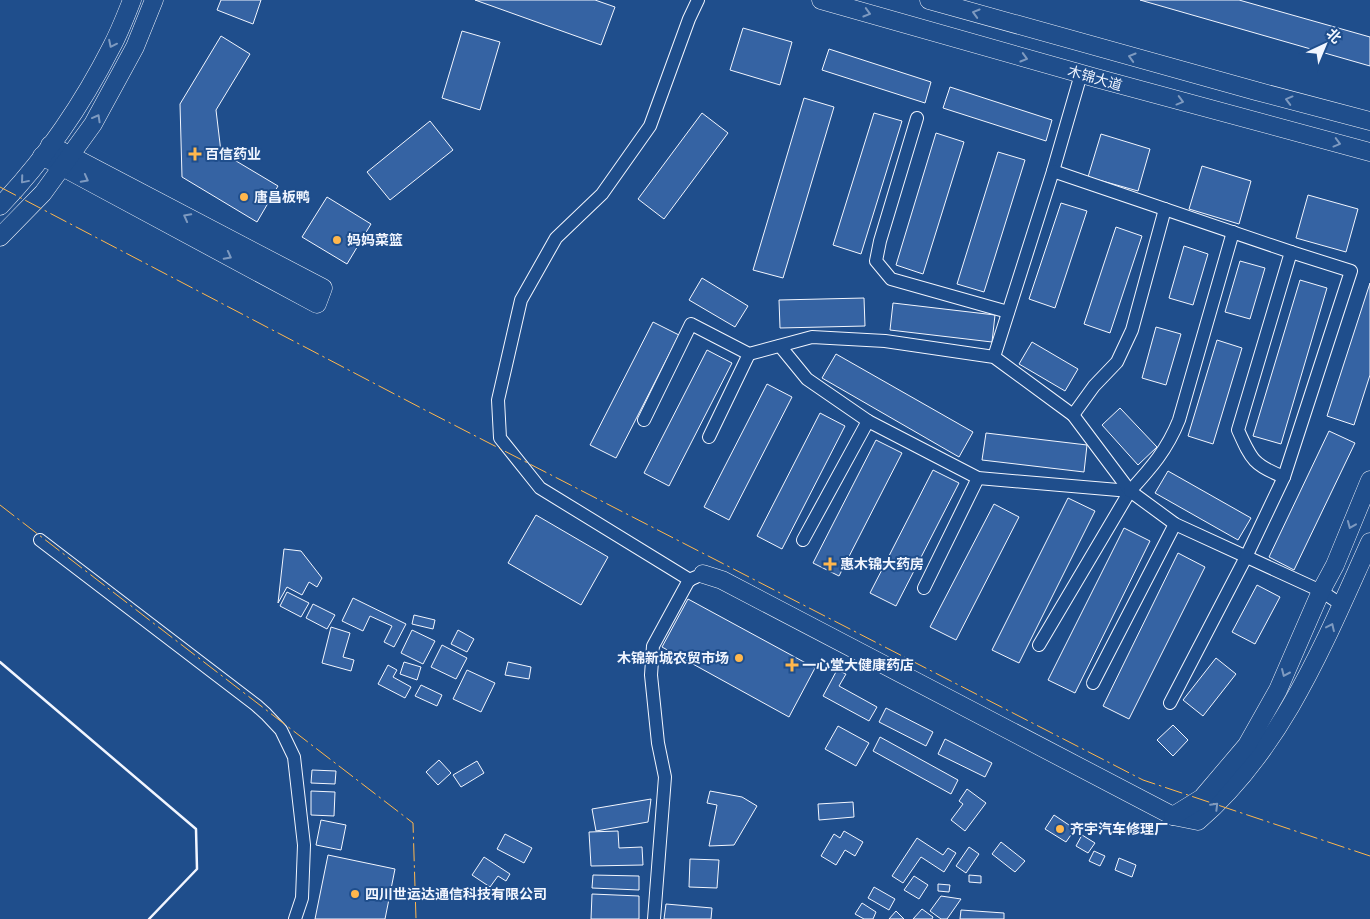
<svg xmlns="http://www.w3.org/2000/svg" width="1370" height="919" font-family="Mulish,'Noto Sans SC',sans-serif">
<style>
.building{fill:#3563a3;stroke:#f2f6ff}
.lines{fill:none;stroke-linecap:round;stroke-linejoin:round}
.street-casing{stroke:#f2f6ff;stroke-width:14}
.secondary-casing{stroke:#f2f6ff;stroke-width:19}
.street{stroke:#1f4e8c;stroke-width:12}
.secondary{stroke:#1f4e8c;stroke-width:18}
.wall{stroke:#f2f6ff;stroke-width:2.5}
.power{stroke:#ffb74d;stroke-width:1;stroke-dasharray:18 4 2.5 4;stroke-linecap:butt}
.oneway{stroke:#7e9ac0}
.poi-dot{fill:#ffb74d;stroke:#1f4e8c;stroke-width:2}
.labels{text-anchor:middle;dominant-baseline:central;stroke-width:4;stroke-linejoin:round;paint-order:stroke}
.street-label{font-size:14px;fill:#f2f6ff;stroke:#1f4e8c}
.poi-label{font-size:14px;font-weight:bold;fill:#f2f6ff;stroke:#1f4e8c;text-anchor:start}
</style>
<rect width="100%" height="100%" fill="#1f4e8c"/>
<g class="building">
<path d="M 221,0 L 261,0 L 253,24 L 217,10 Z"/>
<path d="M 475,0 L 595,0 L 615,7 L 601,45 Z"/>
<path d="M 1140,0 L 1239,0 L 1370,37 L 1370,66 Z"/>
<path d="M 743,28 L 792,42 L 780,85 L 730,70 Z"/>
<path d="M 462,31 L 500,42 L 480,110 L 442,98 Z"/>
<path d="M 221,36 L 250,54 L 216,110 L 221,152 L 278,186 L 257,222 L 182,177 L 180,104 Z"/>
<path d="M 829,49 L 931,82 L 925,103 L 822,70 Z"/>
<path d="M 950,87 L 1052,120 L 1046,141 L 943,108 Z"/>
<path d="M 804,98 L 834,107 L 783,278 L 753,270 Z"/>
<path d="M 702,113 L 728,133 L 664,219 L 638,199 Z"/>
<path d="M 874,113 L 902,121 L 861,254 L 833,245 Z"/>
<path d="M 430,121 L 453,150 L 390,200 L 367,172 Z"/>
<path d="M 936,133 L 964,142 L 923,274 L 896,265 Z"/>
<path d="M 1101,134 L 1150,149 L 1138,191 L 1088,177 Z"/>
<path d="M 998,152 L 1025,160 L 984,292 L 957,284 Z"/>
<path d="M 1202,166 L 1251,181 L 1239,224 L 1189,209 Z"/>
<path d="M 1308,195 L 1358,209 L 1346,252 L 1296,238 Z"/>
<path d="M 327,197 L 371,224 L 347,264 L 302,237 Z"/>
<path d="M 1061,203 L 1087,211 L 1055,308 L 1029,299 Z"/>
<path d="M 1116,227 L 1142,236 L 1110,333 L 1084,324 Z"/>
<path d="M 1184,246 L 1208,254 L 1193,305 L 1169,298 Z"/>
<path d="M 1240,261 L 1265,268 L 1250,319 L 1225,312 Z"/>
<path d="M 702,278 L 748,306 L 735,327 L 689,300 Z"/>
<path d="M 1300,280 L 1327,288 L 1281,444 L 1253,436 Z"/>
<path d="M 1370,283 L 1370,375 L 1354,425 L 1327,416 Z"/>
<path d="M 864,298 L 865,326 L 780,328 L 779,300 Z"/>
<path d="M 893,303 L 995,315 L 992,342 L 890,330 Z"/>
<path d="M 653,322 L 679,335 L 616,458 L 590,445 Z"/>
<path d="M 1156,327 L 1181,334 L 1166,385 L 1142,378 Z"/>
<path d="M 1217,340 L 1242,348 L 1213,444 L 1188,436 Z"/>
<path d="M 1032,342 L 1078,369 L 1065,391 L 1019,364 Z"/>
<path d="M 707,350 L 732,363 L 669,486 L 644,473 Z"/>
<path d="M 836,354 L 973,432 L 959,457 L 822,378 Z"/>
<path d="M 767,384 L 792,397 L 729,520 L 704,507 Z"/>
<path d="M 1120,408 L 1157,447 L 1138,465 L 1102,425 Z"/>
<path d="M 820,413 L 845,426 L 782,549 L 757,536 Z"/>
<path d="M 1329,431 L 1355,443 L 1294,570 L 1269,557 Z"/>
<path d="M 986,433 L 1087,445 L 1084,472 L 982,460 Z"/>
<path d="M 876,440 L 902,453 L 839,576 L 813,563 Z"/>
<path d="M 933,470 L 959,483 L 896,606 L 870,593 Z"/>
<path d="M 1168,471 L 1251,518 L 1238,540 L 1155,493 Z"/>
<path d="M 1068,498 L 1095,511 L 1019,663 L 992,650 Z"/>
<path d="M 994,504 L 1019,517 L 956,640 L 930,627 Z"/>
<path d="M 536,515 L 608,557 L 581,605 L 508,563 Z"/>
<path d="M 1124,528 L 1150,541 L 1075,693 L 1048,680 Z"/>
<path d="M 284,549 L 301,551 L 322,578 L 317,587 L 309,582 L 302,595 L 287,587 L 278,603 Z"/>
<path d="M 1178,553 L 1205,567 L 1129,719 L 1103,706 Z"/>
<path d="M 1257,585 L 1280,597 L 1255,644 L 1232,632 Z"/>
<path d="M 287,592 L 309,603 L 301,617 L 280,606 Z"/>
<path d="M 353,598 L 406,624 L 394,647 L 384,642 L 392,626 L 370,616 L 363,631 L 342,621 Z"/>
<path d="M 688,599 L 815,668 L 789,717 L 662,647 Z"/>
<path d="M 313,604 L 335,615 L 327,629 L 306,618 Z"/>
<path d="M 414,615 L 435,620 L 433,629 L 412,624 Z"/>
<path d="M 331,627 L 350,633 L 343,657 L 354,660 L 351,671 L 322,663 Z"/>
<path d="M 412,630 L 435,641 L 423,664 L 401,653 Z"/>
<path d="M 458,630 L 474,639 L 467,652 L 451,644 Z"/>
<path d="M 442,645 L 467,658 L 456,679 L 431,667 Z"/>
<path d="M 1216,658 L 1236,674 L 1203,716 L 1183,700 Z"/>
<path d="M 404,662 L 421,667 L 417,680 L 400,674 Z"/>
<path d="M 508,662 L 531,667 L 529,679 L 505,675 Z"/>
<path d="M 388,665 L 397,670 L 393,677 L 411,687 L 405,698 L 378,684 Z"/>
<path d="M 467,670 L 495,683 L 481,712 L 453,699 Z"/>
<path d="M 837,670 L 846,674 L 839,686 L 877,707 L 869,721 L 823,696 Z"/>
<path d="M 421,685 L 442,695 L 437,706 L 415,696 Z"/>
<path d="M 886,708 L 933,732 L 926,746 L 879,722 Z"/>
<path d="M 1173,725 L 1188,740 L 1173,756 L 1157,740 Z"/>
<path d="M 838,726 L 869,743 L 856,766 L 825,749 Z"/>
<path d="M 880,737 L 958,780 L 951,794 L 873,751 Z"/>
<path d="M 945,739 L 992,763 L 985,777 L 938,754 Z"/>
<path d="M 439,760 L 451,773 L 438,785 L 426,772 Z"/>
<path d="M 477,761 L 484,773 L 461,787 L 453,775 Z"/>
<path d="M 312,770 L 336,771 L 335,784 L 311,783 Z"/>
<path d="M 967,789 L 986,803 L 965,831 L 951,820 L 963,804 L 959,801 Z"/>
<path d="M 311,791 L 335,792 L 334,816 L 311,815 Z"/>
<path d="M 710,791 L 742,797 L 757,806 L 734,845 L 709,846 L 717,805 L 707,803 Z"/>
<path d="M 651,799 L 648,822 L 596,831 L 592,809 Z"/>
<path d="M 853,802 L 854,817 L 819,820 L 818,804 Z"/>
<path d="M 1054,815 L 1075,829 L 1066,842 L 1045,829 Z"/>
<path d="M 321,820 L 346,825 L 341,850 L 316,845 Z"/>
<path d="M 618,831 L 619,848 L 642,847 L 643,865 L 591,866 L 589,832 Z"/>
<path d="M 844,831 L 863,842 L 855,856 L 845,850 L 836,865 L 821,856 L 834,834 L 840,838 Z"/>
<path d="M 505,834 L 532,848 L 524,863 L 497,849 Z"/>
<path d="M 1082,835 L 1095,843 L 1088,853 L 1076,846 Z"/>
<path d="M 917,838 L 943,855 L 948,848 L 956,853 L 944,872 L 921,857 L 903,883 L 892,876 Z"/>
<path d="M 1001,842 L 1025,861 L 1015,872 L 992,854 Z"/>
<path d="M 969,847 L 979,854 L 966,873 L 956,866 Z"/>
<path d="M 1094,851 L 1105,856 L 1100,866 L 1089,861 Z"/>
<path d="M 328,855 L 395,869 L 385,919 L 315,919 Z"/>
<path d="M 484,857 L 510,874 L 506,881 L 498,876 L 490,887 L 472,875 Z"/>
<path d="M 1119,858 L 1136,865 L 1132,877 L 1115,870 Z"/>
<path d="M 690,859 L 719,860 L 717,888 L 689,887 Z"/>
<path d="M 593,875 L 639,876 L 639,890 L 592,888 Z"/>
<path d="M 969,875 L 981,876 L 981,883 L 969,882 Z"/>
<path d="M 914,876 L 928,885 L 919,899 L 904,890 Z"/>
<path d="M 938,884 L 950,885 L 949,892 L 938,891 Z"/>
<path d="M 874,887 L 895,899 L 889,910 L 868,898 Z"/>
<path d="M 592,894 L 639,896 L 639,919 L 591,919 Z"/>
<path d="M 941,896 L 961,899 L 947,919 L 941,919 L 930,911 Z"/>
<path d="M 862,903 L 876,912 L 873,919 L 864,919 L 855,914 Z"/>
<path d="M 666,904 L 712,908 L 711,919 L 664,919 Z"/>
<path d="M 922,909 L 933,917 L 932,919 L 913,919 Z"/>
<path d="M 961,910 L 1004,913 L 1004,919 L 960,919 Z"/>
<path d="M 896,911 L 904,919 L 889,919 Z"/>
</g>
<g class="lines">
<defs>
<g id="street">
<path d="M 917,118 L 880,241 L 876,261 L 891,279 L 1008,312"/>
<path d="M 1053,171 L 1081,74"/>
<path d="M 780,346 L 807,379 L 868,421 L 978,478 L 1130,491 L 1039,645"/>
<path d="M 994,357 L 1053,171 L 1291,252 L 1238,430 C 1251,459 1253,465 1284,477"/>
<path d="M 1073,415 L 1094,386 L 1117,362 L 1132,330 L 1165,209"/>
<path d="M 644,420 L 691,324 L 749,354 L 812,337 L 885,341 L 994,357 L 1073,415 L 1130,491 L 1175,524 L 1321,591 L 1342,605"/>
<path d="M 709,437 L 749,354"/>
<path d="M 1130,491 C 1151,468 1167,450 1179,420 L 1233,232"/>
<path d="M 40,540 L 256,705 L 266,714 L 281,730 L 294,757 L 304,845 L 302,898 L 295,919"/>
<path d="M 803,540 L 868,421"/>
<path d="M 690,580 L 540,488 L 500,438 L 498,400 L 521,300 L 556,238 L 602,194 L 650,126 L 689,19 L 698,0"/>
<path d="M 924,588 L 978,478"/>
<path d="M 1093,683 L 1175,524"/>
<path d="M 1170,703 L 1246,557 L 1284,477 L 1351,271 L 1291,252"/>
<path d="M 654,919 L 665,777 L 658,743 L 651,675 L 653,646 L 689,580 L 696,577"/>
</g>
<g id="secondary">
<path d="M 821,0 L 1096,78 L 1370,152"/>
<path d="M 929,0 L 1256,91 L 1370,121"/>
<path d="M 42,156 L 317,304 L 323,288 L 50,145"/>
<path d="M 0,206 C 45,159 83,103 112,46 C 120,31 126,15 132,0"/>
<path d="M 0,237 L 43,193 L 93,124 L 135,47 L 154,0"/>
<path d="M 703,574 L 722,580 L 1173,816 L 1198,821 C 1283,748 1325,641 1370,542"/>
<path d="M 1173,816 L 1202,798 L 1247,745 L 1278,690 L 1321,591 L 1335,565 L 1370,480"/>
</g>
</defs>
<use href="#street" class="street-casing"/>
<use href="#secondary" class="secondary-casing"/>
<use href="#street" class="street"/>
<use href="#secondary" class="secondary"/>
<path class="wall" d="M 0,662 L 196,829 L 197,869 L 149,919"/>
<g class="power">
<path d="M 0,187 L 423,409 L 1143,780 L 1370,856"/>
<path d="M 0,505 L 413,823 L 416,919"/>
</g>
</g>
<defs><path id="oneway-chevron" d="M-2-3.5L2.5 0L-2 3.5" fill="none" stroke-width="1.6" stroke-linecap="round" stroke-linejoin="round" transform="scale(1.25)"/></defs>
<g class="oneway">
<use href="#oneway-chevron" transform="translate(867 13) rotate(16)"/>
<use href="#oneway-chevron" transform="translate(976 13) rotate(-164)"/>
<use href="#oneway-chevron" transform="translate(112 44) rotate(116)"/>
<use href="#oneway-chevron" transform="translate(1132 57) rotate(-164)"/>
<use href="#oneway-chevron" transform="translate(1024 58) rotate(16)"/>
<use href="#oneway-chevron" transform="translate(1289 100) rotate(-165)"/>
<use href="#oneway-chevron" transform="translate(1180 101) rotate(15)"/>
<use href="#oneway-chevron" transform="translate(97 118) rotate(-61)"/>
<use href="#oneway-chevron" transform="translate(1337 143) rotate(15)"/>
<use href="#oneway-chevron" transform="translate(85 179) rotate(28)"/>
<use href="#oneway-chevron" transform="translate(24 180) rotate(130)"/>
<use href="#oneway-chevron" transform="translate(187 217) rotate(-152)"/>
<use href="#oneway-chevron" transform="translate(228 256) rotate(28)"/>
<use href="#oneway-chevron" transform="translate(1351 525) rotate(112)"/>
<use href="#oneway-chevron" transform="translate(1331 627) rotate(-65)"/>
<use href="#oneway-chevron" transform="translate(1285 673) rotate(114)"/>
<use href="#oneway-chevron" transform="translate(1215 806) rotate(-45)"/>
</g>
<g class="poi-dot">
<path d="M192.5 146.5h5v5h5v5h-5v5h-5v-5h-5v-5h5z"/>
<circle cx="244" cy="197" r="5"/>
<circle cx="337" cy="240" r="5"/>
<path d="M827.5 556.5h5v5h5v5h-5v5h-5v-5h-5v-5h5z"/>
<circle cx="739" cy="658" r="5"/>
<path d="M789.5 657.5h5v5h5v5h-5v5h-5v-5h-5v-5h5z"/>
<circle cx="1060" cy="829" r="5"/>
<circle cx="355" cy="894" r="5"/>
</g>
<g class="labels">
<g class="street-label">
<text transform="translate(1095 78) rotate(16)">木锦大道</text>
</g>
<g class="poi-label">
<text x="205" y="154">百信药业</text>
<text x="254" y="197">唐昌板鸭</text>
<text x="347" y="240">妈妈菜篮</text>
<text x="840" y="564">惠木锦大药房</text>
<text x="729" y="658" text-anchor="end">木锦新城农贸市场</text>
<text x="802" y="665">一心堂大健康药店</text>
<text x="1070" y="829">齐宇汽车修理厂</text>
<text x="365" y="894">四川世运达通信科技有限公司</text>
</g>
</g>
<g transform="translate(1325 45) rotate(44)" stroke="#1f4e8c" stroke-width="4" paint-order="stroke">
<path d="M0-4L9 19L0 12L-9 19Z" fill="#f2f6ff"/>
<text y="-8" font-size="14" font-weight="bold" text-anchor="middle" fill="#f2f6ff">北</text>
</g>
</svg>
